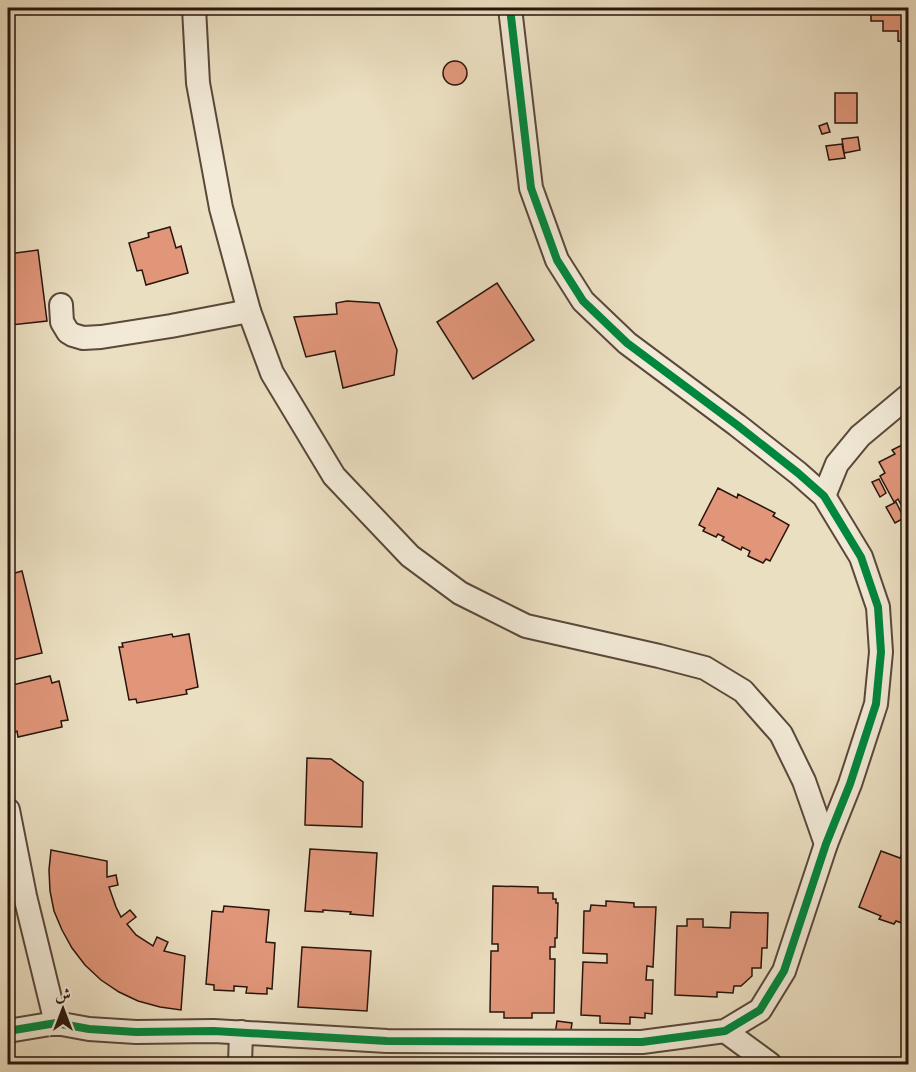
<svg xmlns="http://www.w3.org/2000/svg" width="916" height="1072" font-family="'Libre Bodoni',Amiri,serif">
<style>
.building{fill:#e1967a;stroke:#29150d;stroke-width:1.5}
.lines{fill:none;stroke-linecap:round;stroke-linejoin:round}
.minor-casing{stroke:#5a483a;stroke-width:26}
.minor{stroke:#f2ead7;stroke-width:22}
.cycleway-casing{stroke:#f2ead7;stroke-width:11}
.cycleway{stroke:#00873e;stroke-width:8}
</style>
<rect width="100%" height="100%" fill="#ebdfc1"/>
<filter id="stains"><feTurbulence type="fractalNoise" baseFrequency=".00333" numOctaves="4"/><feColorMatrix values="0 0 0 0 .2 0 0 0 0 .09 0 0 0 0 .02 0 0 0 .5 -.17"/></filter>
<radialGradient id="worn" r=".72"><stop offset=".6" stop-color="#630" stop-opacity="0"/><stop offset="1" stop-color="#630" stop-opacity=".3"/></radialGradient>
<g class="building">
<path d="M 873,8 L 908,8 L 908,42 L 898,41 L 898,31 L 883,31 L 883,21 L 871,21 L 871,9 L 873,9 Z"/>
<circle cx="455" cy="73" r="12"/>
<rect x="835" y="93" width="22" height="30"/>
<path d="M 827,123 L 830,132 L 822,134 L 819,126 Z"/>
<path d="M 858,137 L 860,150 L 844,153 L 842,139 Z"/>
<path d="M 842,144 L 845,158 L 829,160 L 826,146 Z"/>
<path d="M 170,227 L 176,248 L 181,246 L 188,273 L 146,285 L 142,270 L 137,271 L 129,243 L 149,237 L 148,233 Z"/>
<path d="M 38,250 L 47,321 L 11,325 L 8,297 L 8,254 Z"/>
<path d="M 497,283 L 534,340 L 473,379 L 437,322 Z"/>
<path d="M 347,301 L 379,303 L 397,350 L 394,375 L 343,388 L 335,351 L 306,357 L 294,317 L 337,314 L 336,303 Z"/>
<path d="M 908,442 L 908,512 L 906,514 L 898,499 L 894,502 L 880,476 L 885,473 L 879,462 L 895,454 L 892,450 Z"/>
<path d="M 879,479 L 886,493 L 880,497 L 872,482 Z"/>
<path d="M 718,488 L 737,498 L 738,494 L 775,513 L 773,516 L 789,525 L 770,561 L 766,559 L 763,563 L 748,556 L 750,551 L 742,547 L 741,550 L 722,540 L 724,537 L 718,534 L 716,537 L 703,531 L 705,528 L 699,525 Z"/>
<path d="M 896,502 L 904,518 L 895,523 L 886,507 Z"/>
<path d="M 22,571 L 42,653 L 8,661 L 8,575 Z"/>
<path d="M 172,634 L 173,637 L 189,634 L 198,687 L 186,690 L 187,694 L 137,703 L 136,699 L 129,700 L 119,647 L 123,647 L 122,643 Z"/>
<path d="M 50,676 L 52,683 L 59,681 L 68,720 L 61,721 L 62,727 L 18,737 L 17,731 L 13,733 L 8,710 L 8,686 Z"/>
<path d="M 307,758 L 331,759 L 363,782 L 362,827 L 305,825 Z"/>
<path d="M 310,849 L 377,853 L 373,916 L 350,914 L 351,912 L 323,910 L 323,912 L 305,911 Z"/>
<path d="M 51,850 L 107,861 L 107,877 L 116,875 L 118,885 L 109,887 L 116,907 L 121,917 L 130,910 L 136,917 L 127,924 L 136,935 L 153,946 L 157,937 L 168,942 L 164,951 L 185,956 L 181,1010 L 160,1007 L 138,1001 L 119,992 L 101,980 L 85,965 L 72,948 L 62,930 L 54,911 L 50,891 L 49,870 Z"/>
<path d="M 881,851 L 900,858 L 903,852 L 908,854 L 908,922 L 907,925 L 896,921 L 894,924 L 879,919 L 881,916 L 859,907 Z"/>
<path d="M 493,886 L 538,887 L 538,893 L 553,893 L 553,899 L 556,899 L 556,903 L 558,903 L 557,938 L 555,938 L 555,947 L 550,947 L 550,959 L 555,959 L 554,1013 L 532,1013 L 532,1018 L 504,1018 L 504,1012 L 490,1012 L 491,951 L 498,951 L 498,944 L 492,944 Z"/>
<path d="M 606,901 L 634,903 L 634,907 L 656,907 L 653,967 L 647,966 L 646,980 L 653,980 L 652,1014 L 645,1013 L 645,1018 L 630,1017 L 630,1024 L 600,1023 L 600,1016 L 581,1015 L 583,962 L 607,963 L 607,954 L 583,953 L 584,911 L 590,911 L 591,905 L 606,906 Z"/>
<path d="M 224,906 L 269,910 L 266,942 L 275,943 L 272,989 L 267,988 L 267,994 L 246,993 L 247,987 L 234,986 L 234,991 L 214,990 L 214,985 L 206,984 L 212,911 L 223,912 Z"/>
<path d="M 731,912 L 768,913 L 767,948 L 762,948 L 761,968 L 752,968 L 752,976 L 741,986 L 734,986 L 733,993 L 717,992 L 717,997 L 675,995 L 677,926 L 687,926 L 687,919 L 703,919 L 703,927 L 730,928 Z"/>
<path d="M 302,947 L 371,951 L 367,1011 L 298,1007 Z"/>
<path d="M 557,1021 L 572,1023 L 570,1037 L 555,1035 Z"/>
</g>
<g class="lines">
<defs>
<g id="minor">
<path d="M 194,8 L 198,83 L 221,208 L 249,311 L 272,373 L 334,476 L 410,556 L 460,593 L 526,626 L 659,656 L 705,668 L 743,691 L 781,734 L 804,781 L 826,844"/>
<path d="M 61,305 L 62,322 L 68,332 L 73,335 L 83,338 L 101,337 L 171,326 L 249,311"/>
<path d="M 824,496 L 837,464 L 860,436 L 908,396"/>
<path d="M 8,810 L 25,896 L 56,1023"/>
<path d="M 8,1031 L 56,1023 L 89,1029 L 136,1032 L 214,1031 L 387,1041 L 642,1042 L 725,1031 L 760,1010 L 784,971 L 826,844 L 850,784 L 876,704 L 881,652 L 878,607 L 861,557 L 824,496 L 798,473 L 737,425 L 627,343 L 583,301 L 557,260 L 531,188 L 510,8"/>
<path d="M 725,1031 L 770,1064"/>
<path d="M 240,1064 L 241,1032"/>
</g>
</defs>
<use href="#minor" class="minor-casing"/>
<use href="#minor" class="minor"/>
<defs>
<path id="cycleway" d="M 8,1031 L 56,1023 L 89,1029 L 136,1032 L 214,1031 L 387,1041 L 642,1042 L 725,1031 L 760,1010 L 784,971 L 826,844 L 850,784 L 876,704 L 881,652 L 878,607 L 861,557 L 824,496 L 798,473 L 737,425 L 627,343 L 583,301 L 557,260 L 531,188 L 510,8"/>
</defs>
<use href="#cycleway" class="cycleway-casing"/>
<use href="#cycleway" class="cycleway"/>
</g>
<rect width="916" height="1072" fill="none" stroke="#ebdfc1" stroke-width="30"/>
<rect x="9" y="9" width="898" height="1054" fill="none" stroke="#29150d" stroke-width="3"/>
<rect x="15" y="15" width="886" height="1042" fill="none" stroke="#29150d" stroke-width="1.5"/>
<g transform="translate(63 1009)" stroke="#f2ead7" stroke-width="4.5" paint-order="stroke">
<path d="M0-4.5L10 22L0 15L-10 22Z" fill="#29150d"/>
<text y="-9" font-size="16" font-weight="bold" text-anchor="middle" fill="#29150d">ش</text>
</g>
<rect width="100%" height="100%" filter="url(#stains)"/>
<rect width="100%" height="100%" fill="url(#worn)"/>
</svg>
